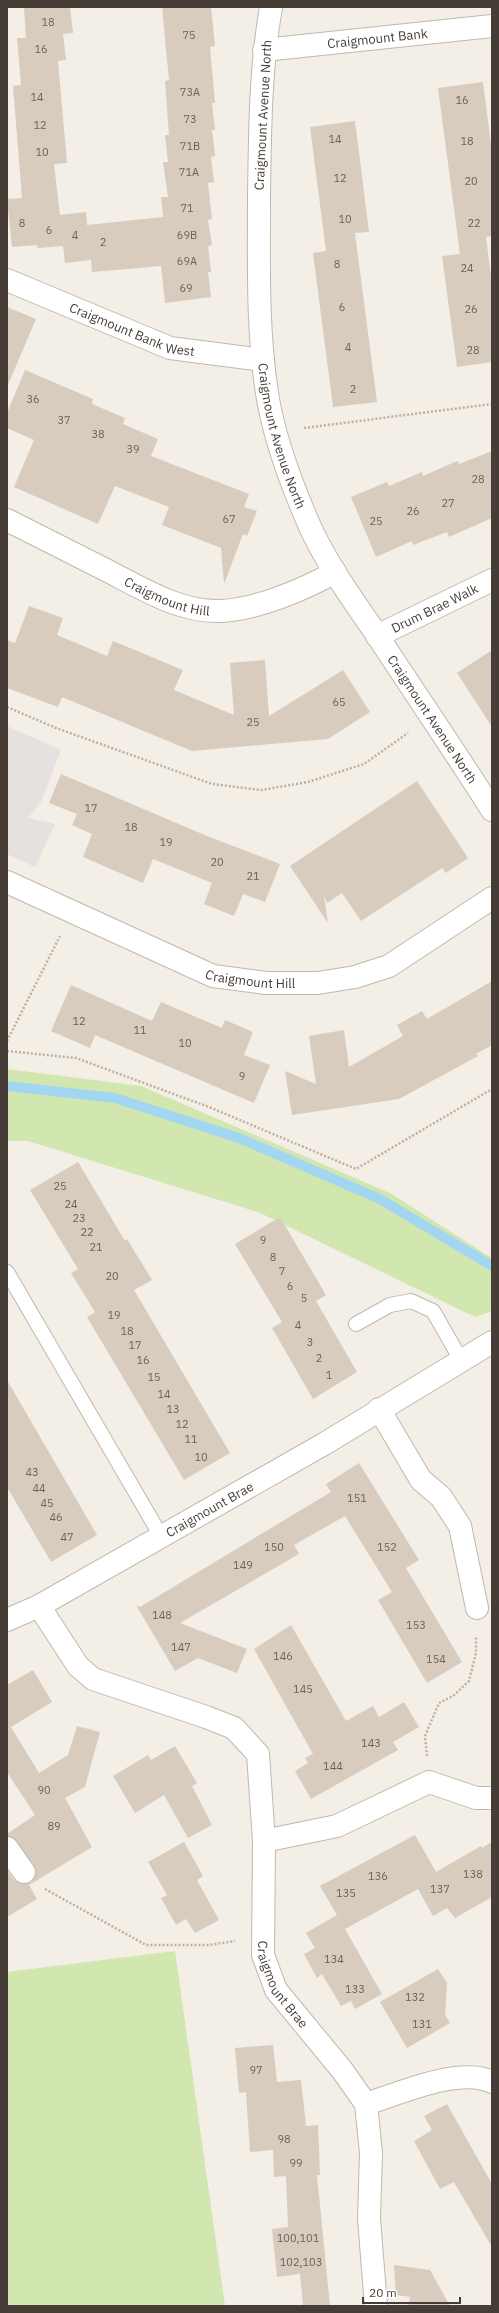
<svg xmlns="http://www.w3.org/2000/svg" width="499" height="2313" font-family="'IBM Plex Sans',sans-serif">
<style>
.green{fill:#d2e7af}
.parking{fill:#e4e1de}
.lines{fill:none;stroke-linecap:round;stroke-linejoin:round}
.stream{stroke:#a3d6f0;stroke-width:10}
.building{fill:#d8ccbf}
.lane-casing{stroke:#c1b8ac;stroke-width:16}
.street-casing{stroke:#c1b8ac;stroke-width:24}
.path{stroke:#c0b09a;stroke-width:2.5;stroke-dasharray:2 2;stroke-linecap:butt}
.lane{stroke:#fff;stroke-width:14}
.street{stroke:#fff;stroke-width:22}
.labels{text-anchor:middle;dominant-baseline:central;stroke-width:3;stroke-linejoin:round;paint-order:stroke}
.number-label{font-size:11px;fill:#6a6258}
.street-label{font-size:13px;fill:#463e36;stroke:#fff}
</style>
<rect width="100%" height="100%" fill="#f3eee6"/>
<g class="green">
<path d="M 7,1069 L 141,1086 L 390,1193 L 492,1258 L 492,1311 L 475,1317 L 258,1212 L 28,1141 L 7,1141 Z"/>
<path d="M 175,1951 L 225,2306 L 7,2306 L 7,1972 Z"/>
</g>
<path class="parking" d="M 7,726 L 61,750 L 41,802 L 28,818 L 55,824 L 35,867 L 7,854 Z"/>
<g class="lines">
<path class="stream" d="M 7,1086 L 115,1098 L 239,1138 L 380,1199 L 492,1266"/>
</g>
<g class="building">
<path d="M 24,7 L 70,7 L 73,33 L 63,34 L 66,60 L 58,61 L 67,163 L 54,164 L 60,215 L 86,212 L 87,225 L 163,217 L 161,197 L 168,197 L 163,162 L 168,162 L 165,135 L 169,135 L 165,81 L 169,80 L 162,7 L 211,7 L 215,46 L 210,47 L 215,103 L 212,103 L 215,130 L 212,130 L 215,156 L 211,157 L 214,182 L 208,183 L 212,219 L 208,220 L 212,245 L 208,246 L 211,272 L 208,272 L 211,297 L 165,303 L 161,266 L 92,272 L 91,260 L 65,263 L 63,246 L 38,248 L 37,245 L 12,247 L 7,199 L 22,198 L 13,86 L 21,85 L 17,38 L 26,38 Z"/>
<path d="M 483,82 L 492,152 L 492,236 L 486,237 L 492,284 L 492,362 L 457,367 L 442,256 L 460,254 L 438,88 Z"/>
<path d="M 355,121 L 369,232 L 355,233 L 377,402 L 333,407 L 313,253 L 326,251 L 310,127 Z"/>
<path d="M 7,307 L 36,319 L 7,387 Z"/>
<path d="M 25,370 L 93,399 L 92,404 L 125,418 L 123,424 L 158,439 L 151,456 L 249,494 L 244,507 L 257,511 L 247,536 L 243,534 L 224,584 L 221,548 L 162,525 L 169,507 L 115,486 L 98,524 L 14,487 L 34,440 L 7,428 L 7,413 Z"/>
<path d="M 492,451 L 492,518 L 449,537 L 447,532 L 413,545 L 412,541 L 376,557 L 351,497 L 387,482 L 389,486 L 422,472 L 423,476 L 457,461 L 459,464 Z"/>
<path d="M 29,606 L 63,618 L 57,635 L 107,656 L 113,641 L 183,670 L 174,690 L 234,715 L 230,663 L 265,660 L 269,716 L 343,670 L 370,712 L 328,739 L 192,751 L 62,697 L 58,707 L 7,688 L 7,640 L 15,643 Z"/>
<path d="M 492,650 L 492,727 L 457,673 Z"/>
<path d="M 61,774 L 207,836 L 280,864 L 265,902 L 243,894 L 234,916 L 204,904 L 212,883 L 153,859 L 143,883 L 83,857 L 92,834 L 72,825 L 77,814 L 49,803 Z"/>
<path d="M 417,781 L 468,858 L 446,873 L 442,868 L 361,921 L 342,893 L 327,903 L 324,896 L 328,923 L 290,866 Z"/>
<path d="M 492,981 L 492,1045 L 476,1054 L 478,1056 L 399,1099 L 292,1115 L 285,1071 L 316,1084 L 309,1036 L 344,1030 L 349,1067 L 403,1036 L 397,1025 L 422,1011 L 427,1019 Z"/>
<path d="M 71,985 L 152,1021 L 161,1002 L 222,1028 L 225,1020 L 253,1032 L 244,1055 L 270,1065 L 254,1103 L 95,1035 L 90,1048 L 51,1031 Z"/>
<path d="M 78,1162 L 125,1241 L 127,1239 L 152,1280 L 134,1290 L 230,1453 L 184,1480 L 87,1317 L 95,1312 L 71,1273 L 78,1269 L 30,1190 Z"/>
<path d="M 280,1217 L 326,1295 L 316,1301 L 357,1372 L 313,1399 L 272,1328 L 282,1322 L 235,1244 Z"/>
<path d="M 7,1380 L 97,1535 L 51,1562 L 7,1487 Z"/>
<path d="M 359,1463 L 419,1560 L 406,1568 L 462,1662 L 427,1683 L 378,1600 L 392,1592 L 345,1516 L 294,1545 L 299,1554 L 180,1623 L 247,1649 L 237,1673 L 198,1658 L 175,1671 L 136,1605 L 140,1607 L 331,1492 L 326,1484 Z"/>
<path d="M 291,1625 L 346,1721 L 373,1706 L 379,1717 L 404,1702 L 419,1727 L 393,1742 L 398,1750 L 311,1799 L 295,1771 L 308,1763 L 305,1758 L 313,1754 L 254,1649 Z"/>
<path d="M 33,1670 L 52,1702 L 11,1727 L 39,1773 L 68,1755 L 77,1726 L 100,1732 L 85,1787 L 65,1798 L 92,1847 L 29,1885 L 37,1899 L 7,1917 L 7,1870 L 14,1880 L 25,1884 L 32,1882 L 36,1871 L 17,1841 L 7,1836 L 7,1834 L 35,1815 L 7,1772 L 7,1685 Z"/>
<path d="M 175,1746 L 197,1783 L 192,1786 L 212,1825 L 188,1838 L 164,1795 L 135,1813 L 113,1776 L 148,1755 L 151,1760 Z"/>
<path d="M 415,1835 L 436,1872 L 481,1846 L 482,1848 L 492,1842 L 492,1897 L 455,1918 L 447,1908 L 433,1916 L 418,1889 L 345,1929 L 320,1886 Z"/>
<path d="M 184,1842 L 203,1876 L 197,1880 L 219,1920 L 195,1933 L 186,1919 L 176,1925 L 161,1898 L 167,1895 L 148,1862 Z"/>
<path d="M 337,1915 L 382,1994 L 355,2009 L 351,2001 L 341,2006 L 322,1974 L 317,1978 L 304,1954 L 315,1948 L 306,1933 Z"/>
<path d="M 438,1969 L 447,1983 L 445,2015 L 450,2023 L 407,2048 L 380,2002 Z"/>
<path d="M 273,2045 L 277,2082 L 301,2080 L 306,2126 L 318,2125 L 320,2175 L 317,2175 L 330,2306 L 303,2306 L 300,2274 L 277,2277 L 272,2229 L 288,2227 L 286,2176 L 274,2177 L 273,2150 L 250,2152 L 246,2092 L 239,2093 L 235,2048 Z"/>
<path d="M 447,2104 L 492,2184 L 492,2247 L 454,2182 L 440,2189 L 414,2141 L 432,2130 L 424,2116 Z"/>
<path d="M 394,2265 L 430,2270 L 450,2306 L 408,2306 L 410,2297 L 396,2295 Z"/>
</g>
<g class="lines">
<defs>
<g id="lane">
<path d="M 7,1272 L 161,1536"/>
<path d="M 356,1324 L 390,1305 L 411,1301 L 433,1311 L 461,1360"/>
</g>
<g id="street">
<path id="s1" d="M 271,7 C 260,70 260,133 259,197 C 259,262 257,328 267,393 C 274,439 292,486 311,529 C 328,565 352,599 375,632 C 414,692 454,750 492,810"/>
<path id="s2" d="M 264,50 L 492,26"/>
<path id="s3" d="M 7,280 L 170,348 L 263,360"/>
<path id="s4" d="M 7,520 C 39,536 70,552 102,568 C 138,586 179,613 221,611 C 258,609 303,590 335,572"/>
<path id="s5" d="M 377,636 L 492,580"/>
<path id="s6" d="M 7,882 L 213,976 L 266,983 L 318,983 L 355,977 L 389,966 L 492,898"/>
<path d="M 379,1409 L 421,1480 L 441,1497 L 460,1526 L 477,1608"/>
<path id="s7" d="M 39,1606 L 78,1666 L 93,1679 L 206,1717 L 234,1728 L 258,1754 L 264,1841 L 263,1955 L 276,1990 L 342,2070 L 366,2104 L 371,2153 L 369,2219 L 376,2306"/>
<path id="s8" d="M 7,1620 L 39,1606 L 324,1444 L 492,1342"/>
<path d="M 264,1841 L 337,1826 L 429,1782 L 476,1798 L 492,1798"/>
<path d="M 7,1848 L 24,1872"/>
<path d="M 366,2104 C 398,2094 460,2066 492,2082"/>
</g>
</defs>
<use href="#lane" class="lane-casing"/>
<use href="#street" class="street-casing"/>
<g class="path">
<path d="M 304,428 L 492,404"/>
<path d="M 7,707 L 56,728 L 212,784 L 261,790 L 308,782 L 364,764 L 408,733"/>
<path d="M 7,1041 L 60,936"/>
<path d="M 7,1051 L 76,1058 L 209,1107 L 356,1169 L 492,1089"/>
<path d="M 427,1756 L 425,1736 L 439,1703 L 453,1696 L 469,1681 L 476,1653 L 476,1636"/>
<path d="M 45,1889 L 146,1945 L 209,1945 L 235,1941"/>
</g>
<use href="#lane" class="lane"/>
<use href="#street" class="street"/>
</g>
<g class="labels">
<g class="number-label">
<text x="48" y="22">18</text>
<text x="189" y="35">75</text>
<text x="41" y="49">16</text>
<text x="190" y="92">73A</text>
<text x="37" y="97">14</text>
<text x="462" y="100">16</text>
<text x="190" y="119">73</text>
<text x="40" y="125">12</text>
<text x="335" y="139">14</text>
<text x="467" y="141">18</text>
<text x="190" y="146">71B</text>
<text x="42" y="152">10</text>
<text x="189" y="172">71A</text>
<text x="340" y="178">12</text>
<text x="471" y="181">20</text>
<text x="187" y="208">71</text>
<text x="345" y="219">10</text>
<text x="22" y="223">8</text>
<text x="474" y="223">22</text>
<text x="49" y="230">6</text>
<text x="75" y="235">4</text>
<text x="187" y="235">69B</text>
<text x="103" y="242">2</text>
<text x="187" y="261">69A</text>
<text x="337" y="264">8</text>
<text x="467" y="268">24</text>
<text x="186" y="288">69</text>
<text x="342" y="307">6</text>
<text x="471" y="309">26</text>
<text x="348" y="347">4</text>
<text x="473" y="350">28</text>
<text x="353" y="389">2</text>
<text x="33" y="399">36</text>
<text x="64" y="420">37</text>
<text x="98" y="434">38</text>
<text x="133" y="449">39</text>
<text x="478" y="479">28</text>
<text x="448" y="503">27</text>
<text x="413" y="511">26</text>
<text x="229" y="519">67</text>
<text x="376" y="521">25</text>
<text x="339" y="702">65</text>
<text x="253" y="722">25</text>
<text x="91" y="808">17</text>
<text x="131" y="827">18</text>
<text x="166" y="842">19</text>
<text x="217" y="862">20</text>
<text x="253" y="876">21</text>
<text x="79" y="1021">12</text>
<text x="140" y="1030">11</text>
<text x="185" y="1043">10</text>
<text x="242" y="1076">9</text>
<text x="60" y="1186">25</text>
<text x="71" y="1204">24</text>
<text x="79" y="1218">23</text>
<text x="87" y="1232">22</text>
<text x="263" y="1240">9</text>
<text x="96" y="1247">21</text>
<text x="273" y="1257">8</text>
<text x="282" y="1271">7</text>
<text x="112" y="1276">20</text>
<text x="290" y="1286">6</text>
<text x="304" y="1298">5</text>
<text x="114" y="1315">19</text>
<text x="298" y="1325">4</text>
<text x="127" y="1331">18</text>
<text x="310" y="1342">3</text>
<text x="135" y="1345">17</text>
<text x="319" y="1358">2</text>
<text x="143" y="1360">16</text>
<text x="329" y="1375">1</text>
<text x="154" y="1377">15</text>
<text x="164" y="1394">14</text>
<text x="173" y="1409">13</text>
<text x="182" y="1424">12</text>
<text x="191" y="1439">11</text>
<text x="201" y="1457">10</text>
<text x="32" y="1472">43</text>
<text x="39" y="1488">44</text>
<text x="357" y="1498">151</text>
<text x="47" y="1503">45</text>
<text x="56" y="1517">46</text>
<text x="67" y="1537">47</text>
<text x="274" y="1547">150</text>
<text x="387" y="1547">152</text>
<text x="243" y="1565">149</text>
<text x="162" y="1615">148</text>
<text x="416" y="1625">153</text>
<text x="181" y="1647">147</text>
<text x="283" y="1656">146</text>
<text x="436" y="1659">154</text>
<text x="303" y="1689">145</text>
<text x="371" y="1743">143</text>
<text x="333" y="1766">144</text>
<text x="44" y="1790">90</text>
<text x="54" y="1826">89</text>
<text x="473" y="1874">138</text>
<text x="378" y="1876">136</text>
<text x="440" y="1889">137</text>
<text x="346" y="1893">135</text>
<text x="334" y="1959">134</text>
<text x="355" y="1989">133</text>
<text x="415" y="1997">132</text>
<text x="422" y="2024">131</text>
<text x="256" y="2070">97</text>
<text x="284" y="2139">98</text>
<text x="296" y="2163">99</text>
<text x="298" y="2238">100,101</text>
<text x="301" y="2262">102,103</text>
</g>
<g class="street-label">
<text stroke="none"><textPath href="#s2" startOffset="114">Craigmount Bank</textPath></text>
<text transform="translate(263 115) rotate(-87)">Craigmount Avenue North</text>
<text stroke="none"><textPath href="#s3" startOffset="135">Craigmount Bank West</textPath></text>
<text stroke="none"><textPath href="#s1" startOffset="432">Craigmount Avenue North</textPath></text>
<text stroke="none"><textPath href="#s4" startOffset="178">Craigmount Hill</textPath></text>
<text stroke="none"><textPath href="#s5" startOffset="64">Drum Brae Walk</textPath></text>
<text stroke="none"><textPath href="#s1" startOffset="756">Craigmount Avenue North</textPath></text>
<text stroke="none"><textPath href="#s6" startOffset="264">Craigmount Hill</textPath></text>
<text stroke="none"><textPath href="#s8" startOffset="231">Craigmount Brae</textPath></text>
<text stroke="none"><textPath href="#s7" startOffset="512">Craigmount Brae</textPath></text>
</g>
</g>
<rect width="499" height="2313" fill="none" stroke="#463e36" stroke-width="16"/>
<path d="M363 2297v6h97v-6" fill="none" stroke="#463e36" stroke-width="2"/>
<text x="369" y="2297" font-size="12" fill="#463e36" stroke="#ffffff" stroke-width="3" paint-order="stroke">20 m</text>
</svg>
